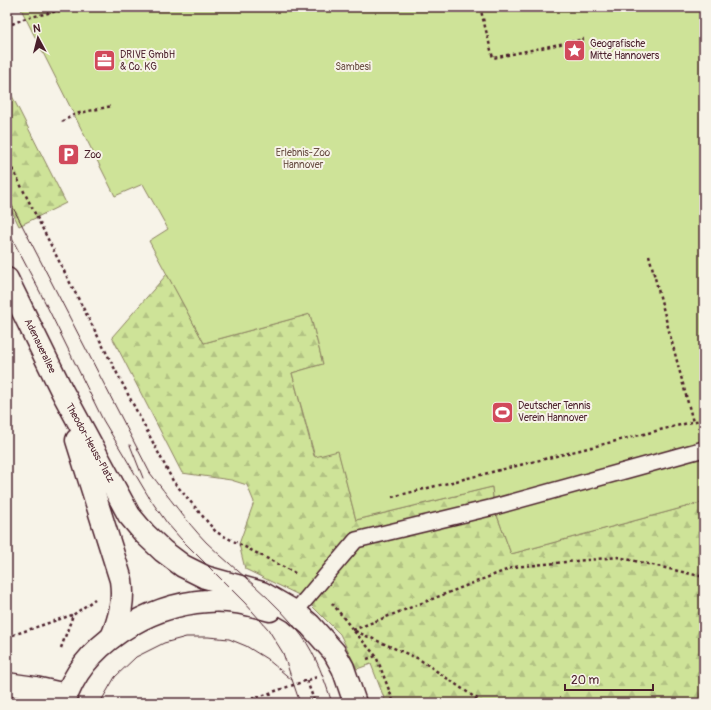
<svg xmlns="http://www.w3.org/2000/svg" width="711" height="710" font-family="Pangolin,sans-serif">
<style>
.forest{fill:url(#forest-firs);stroke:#8c8162}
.park{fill:#cee398;stroke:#8c8162}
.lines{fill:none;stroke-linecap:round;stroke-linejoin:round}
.service-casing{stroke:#4a1f2b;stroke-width:18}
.minor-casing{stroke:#4a1f2b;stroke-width:25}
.tertiary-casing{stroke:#4a1f2b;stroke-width:25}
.path{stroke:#4a1f2b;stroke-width:2.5;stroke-dasharray:3 3;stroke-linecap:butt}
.service{stroke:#f7f3e8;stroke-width:15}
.minor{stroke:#f7f3e8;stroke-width:22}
.tertiary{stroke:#f7f3e8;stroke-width:22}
.tram{stroke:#4a1f2b;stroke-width:1}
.labels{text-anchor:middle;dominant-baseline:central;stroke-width:4;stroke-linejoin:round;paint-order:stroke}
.poi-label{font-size:10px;fill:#4a1f2b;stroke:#f7f3e8;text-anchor:start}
.park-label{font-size:10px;fill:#6b5046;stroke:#f7f3e8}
.street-label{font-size:10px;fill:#4a1f2b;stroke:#f7f3e8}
</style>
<defs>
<pattern id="forest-firs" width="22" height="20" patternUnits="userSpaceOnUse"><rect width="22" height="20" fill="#cee398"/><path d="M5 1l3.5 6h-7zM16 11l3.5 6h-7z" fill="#b2c283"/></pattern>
</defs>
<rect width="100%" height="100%" fill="#f7f3e8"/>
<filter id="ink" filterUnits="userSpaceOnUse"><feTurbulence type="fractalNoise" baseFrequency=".025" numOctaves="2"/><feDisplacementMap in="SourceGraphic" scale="8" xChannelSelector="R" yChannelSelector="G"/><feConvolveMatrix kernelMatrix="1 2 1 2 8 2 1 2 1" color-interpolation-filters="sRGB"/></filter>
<g filter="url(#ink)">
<g class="forest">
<path d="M 7,86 L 66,203 L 19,226 L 7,201 Z"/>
<path d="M 167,274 L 204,343 L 310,314 L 323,364 L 292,373 L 314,456 L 338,450 L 356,520 L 492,487 L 494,507 L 511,554 L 704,502 L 704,703 L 386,703 L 371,664 L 357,669 L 340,634 L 303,597 L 245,569 L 239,544 L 254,502 L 247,485 L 231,480 L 182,473 L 112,337 Z"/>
</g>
<path class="park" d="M 20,7 L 704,7 L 704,502 L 511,554 L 494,507 L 492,487 L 356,520 L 338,451 L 315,457 L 292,373 L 323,364 L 310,314 L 204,343 L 149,241 L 168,229 L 143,184 L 115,196 Z"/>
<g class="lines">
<defs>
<path id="service" d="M 295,612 L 356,540 L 494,507 L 704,449"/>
<path id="minor" d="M 7,684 L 35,688 L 66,695"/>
<g id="tertiary">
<path d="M 7,279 L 62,391 L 129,515 L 145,534 L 163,551 L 183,566 L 205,577 L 262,593 L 295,612 L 310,625 L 334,652 L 343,668 L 355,703"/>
<path d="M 77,440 L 121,580 C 124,601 120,618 112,637"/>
<path d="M 64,703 C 82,644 148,605 207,601 C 229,599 249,604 270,610"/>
</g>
</defs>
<use href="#service" class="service-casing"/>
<use href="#minor" class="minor-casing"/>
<use href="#tertiary" class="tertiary-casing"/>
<g class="path">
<path d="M 480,7 L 493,58 L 584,39"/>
<path d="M 12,24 L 26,18 L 67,9"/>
<path d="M 62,122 L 75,114 L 112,106"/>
<path d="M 7,158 L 66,275 L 173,481 L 216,532 L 297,574"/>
<path d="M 649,255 L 693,422"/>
<path d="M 392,497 L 704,419"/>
<path d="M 332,603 L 353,630 L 376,656 L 394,703"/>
<path d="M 353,630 L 514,567 L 618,557 L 704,577"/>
<path d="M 355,631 L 419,659 L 483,703"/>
<path d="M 7,637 L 72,615"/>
<path d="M 61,648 L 73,615 L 95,599"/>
<path d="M 367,659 L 376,656"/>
<path d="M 307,681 L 315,703"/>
<path d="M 270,693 L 273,703"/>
<path d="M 240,703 L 317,677"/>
</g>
<use href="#service" class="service"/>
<use href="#minor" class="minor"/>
<use href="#tertiary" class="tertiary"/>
<g class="tram">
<path d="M 7,196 L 150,473 C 168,496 186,521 206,542 C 238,573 276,600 302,636 C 316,655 325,681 332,703"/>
<path d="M 7,229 L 40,292 L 103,420 L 150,499 L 167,523 L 181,539 L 245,603 L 268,629 L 283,653 L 300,703"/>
<path d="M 130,445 L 143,478"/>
<path d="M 100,703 L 115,677 L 136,657 L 164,643 L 186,637 L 208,637 L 229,639 L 246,646 L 267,659 L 292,680"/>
</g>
</g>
</g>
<defs>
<symbol id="sight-square" viewBox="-11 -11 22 22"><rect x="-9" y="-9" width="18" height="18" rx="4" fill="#d1495b" stroke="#f7f3e8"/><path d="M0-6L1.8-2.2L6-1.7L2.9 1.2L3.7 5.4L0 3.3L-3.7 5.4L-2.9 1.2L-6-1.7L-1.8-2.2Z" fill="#fff"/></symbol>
<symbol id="office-square" viewBox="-11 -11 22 22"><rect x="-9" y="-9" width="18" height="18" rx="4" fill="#d1495b" stroke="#f7f3e8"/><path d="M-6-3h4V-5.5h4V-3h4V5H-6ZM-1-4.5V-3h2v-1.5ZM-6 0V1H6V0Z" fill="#fff"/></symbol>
<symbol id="parking-square" viewBox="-11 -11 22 22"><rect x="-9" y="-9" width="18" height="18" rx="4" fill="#d1495b" stroke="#f7f3e8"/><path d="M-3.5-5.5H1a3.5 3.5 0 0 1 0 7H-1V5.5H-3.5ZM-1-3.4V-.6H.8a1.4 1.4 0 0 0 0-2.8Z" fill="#fff"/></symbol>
<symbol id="stadium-square" viewBox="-11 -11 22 22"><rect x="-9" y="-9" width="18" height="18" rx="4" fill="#d1495b" stroke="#f7f3e8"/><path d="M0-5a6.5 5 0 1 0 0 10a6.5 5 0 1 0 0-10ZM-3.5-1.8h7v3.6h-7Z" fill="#fff"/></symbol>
</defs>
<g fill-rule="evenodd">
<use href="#sight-square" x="562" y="38" width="25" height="25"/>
<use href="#office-square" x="92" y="48" width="25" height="25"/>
<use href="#parking-square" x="56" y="142" width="25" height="25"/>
<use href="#stadium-square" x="490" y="400" width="25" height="25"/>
</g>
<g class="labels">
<g class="poi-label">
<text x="590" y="44">Geografische<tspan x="590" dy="12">Mitte Hannovers</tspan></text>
<text x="120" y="55">DRIVE GmbH<tspan x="120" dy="12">&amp; Co. KG</tspan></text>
<text x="84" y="155">Zoo</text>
<text x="518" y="406">Deutscher Tennis<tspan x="518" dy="12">Verein Hannover</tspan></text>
</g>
<g class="park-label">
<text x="353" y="67">Sambesi</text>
<text x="303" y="153">Erlebnis-Zoo<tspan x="303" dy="12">Hannover</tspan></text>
</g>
<g class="street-label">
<text transform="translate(40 346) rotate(64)">Adenauerallee</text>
<text transform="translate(90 443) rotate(61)">Theodor-Heuss-Platz</text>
</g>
</g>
<rect width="711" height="710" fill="none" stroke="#f7f3e8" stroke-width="24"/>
<rect x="12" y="12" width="687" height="686" fill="none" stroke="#4a1f2b" stroke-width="1.5" filter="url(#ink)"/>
<g transform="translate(38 38) rotate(353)" stroke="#f7f3e8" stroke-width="3" paint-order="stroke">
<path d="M0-3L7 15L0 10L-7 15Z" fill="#4a1f2b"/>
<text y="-6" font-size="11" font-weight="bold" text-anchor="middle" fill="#4a1f2b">N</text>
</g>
<path d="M565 684v6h88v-6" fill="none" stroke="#4a1f2b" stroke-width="2"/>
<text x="571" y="684" font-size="12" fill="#4a1f2b" stroke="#f7f3e8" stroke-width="3" paint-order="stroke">20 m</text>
</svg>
